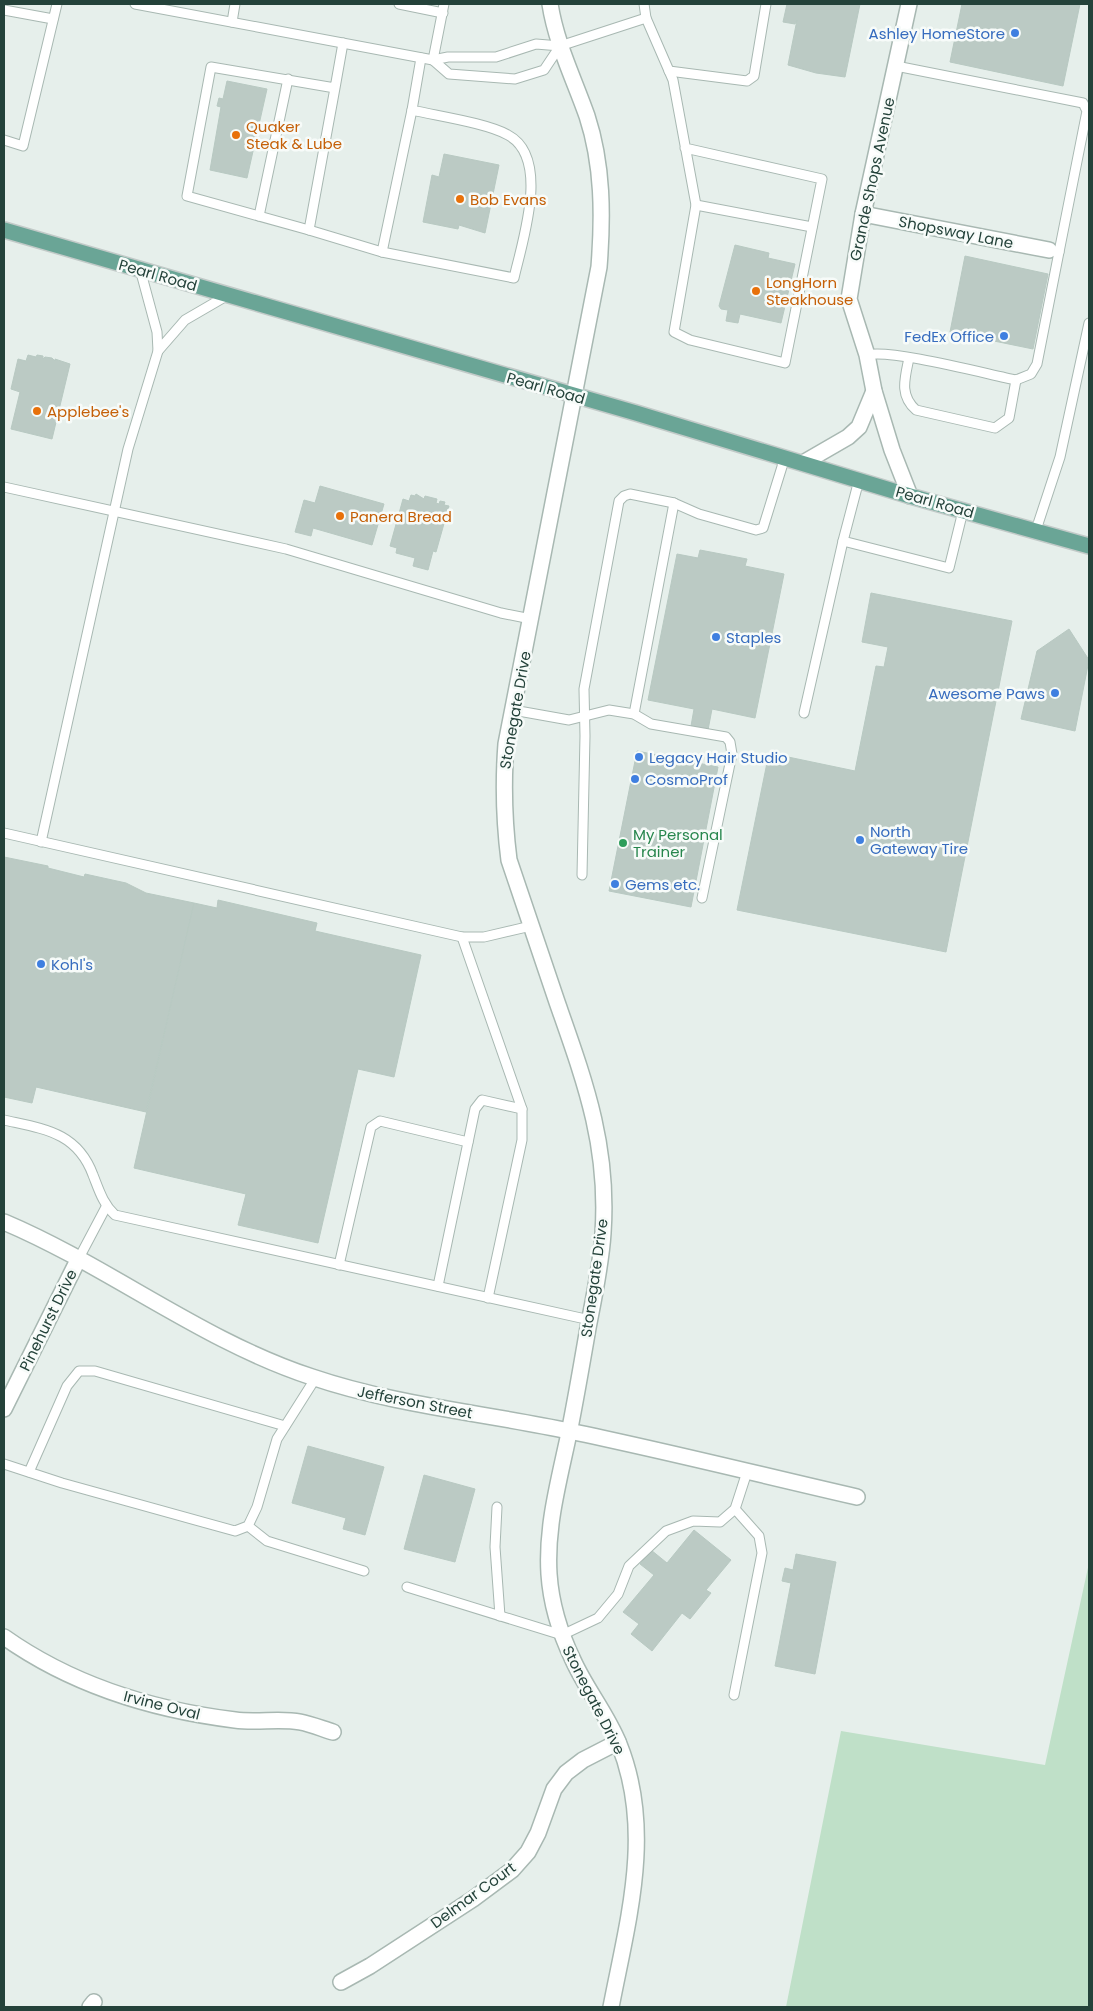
<svg xmlns="http://www.w3.org/2000/svg" width="1093" height="2011" font-family="Poppins,sans-serif">
<style>
.green{fill:#bfe0c8}
.building{fill:#bbcac4;stroke:#b8c9c2}
.lines{fill:none;stroke-linecap:round;stroke-linejoin:round}
.service-casing{stroke:#a8b8b2;stroke-width:11}
.minor-casing{stroke:#a8b8b2;stroke-width:18}
.primary-casing{stroke:#c2cac8;stroke-width:18}
.service{stroke:#fff;stroke-width:9}
.minor{stroke:#fff;stroke-width:15}
.primary{stroke:#6aa596;stroke-width:15}
.shop-dot{fill:#3f7fe0;stroke:#f7fbf9;stroke-width:2}
.food-dot{fill:#e8710a;stroke:#f7fbf9;stroke-width:2}
.leisure-dot{fill:#2e9e5b;stroke:#f7fbf9;stroke-width:2}
.labels{text-anchor:middle;dominant-baseline:central;stroke-width:5;stroke-linejoin:round;paint-order:stroke}
.shop-label{font-size:15px;fill:#366cbe;stroke:#f7fbf9;text-anchor:start}
.food-label{font-size:15px;fill:#c56008;stroke:#f7fbf9;text-anchor:start}
.street-label{font-size:15px;fill:#24423a;stroke:#f7fbf9}
.leisure-label{font-size:15px;fill:#27864d;stroke:#f7fbf9;text-anchor:start}
</style>
<rect width="100%" height="100%" fill="#e6efeb"/>
<path class="green" d="M 1089,1563 L 1089,2007 L 786,2007 L 841,1731 L 1045,1765 Z"/>
<g class="building">
<path d="M 787,4 L 860,4 L 845,77 L 816,73 L 788,65 L 797,20 L 795,24 L 783,22 Z"/>
<path d="M 962,4 L 1080,4 L 1063,86 L 950,62 Z"/>
<path d="M 227,81 L 267,89 L 247,178 L 210,170 L 221,107 L 217,106 L 219,98 L 223,99 Z"/>
<path d="M 444,154 L 499,165 L 485,233 L 459,225 L 458,229 L 423,222 L 432,175 L 439,177 Z"/>
<path d="M 735,245 L 769,253 L 768,258 L 795,264 L 781,323 L 740,314 L 738,323 L 726,321 L 728,310 L 721,309 L 719,306 Z"/>
<path d="M 965,256 L 1048,274 L 1033,349 L 950,332 Z"/>
<path d="M 28,355 L 36,357 L 37,355 L 43,356 L 43,359 L 45,357 L 52,358 L 55,361 L 55,359 L 70,364 L 52,439 L 11,429 L 20,392 L 11,389 L 18,359 L 26,361 Z"/>
<path d="M 320,486 L 384,504 L 372,545 L 313,528 L 311,536 L 295,532 L 304,500 L 315,503 Z"/>
<path d="M 416,494 L 424,499 L 425,496 L 437,499 L 436,503 L 439,504 L 440,501 L 445,502 L 444,505 L 449,506 L 436,552 L 433,551 L 428,570 L 413,566 L 415,558 L 396,553 L 397,548 L 390,546 L 403,499 L 409,501 L 411,495 L 415,496 Z"/>
<path d="M 700,550 L 747,559 L 745,566 L 784,574 L 755,718 L 712,709 L 708,730 L 691,726 L 694,709 L 648,700 L 677,554 L 698,558 Z"/>
<path d="M 871,593 L 1012,621 L 946,952 L 737,910 L 769,753 L 855,771 L 876,666 L 884,667 L 888,647 L 862,642 Z"/>
<path d="M 1069,629 L 1089,660 L 1075,731 L 1021,719 L 1037,651 Z"/>
<path d="M 637,751 L 718,767 L 691,907 L 609,891 Z"/>
<path d="M 4,857 L 48,866 L 48,868 L 84,877 L 85,874 L 126,883 L 146,893 L 194,903 L 146,1112 L 36,1087 L 32,1103 L 4,1097 Z"/>
<path d="M 218,900 L 317,923 L 315,931 L 421,955 L 394,1077 L 358,1069 L 318,1243 L 238,1225 L 246,1194 L 134,1168 L 194,903 L 217,908 Z"/>
<path d="M 308,1446 L 384,1467 L 365,1535 L 343,1529 L 346,1518 L 292,1503 Z"/>
<path d="M 424,1475 L 475,1489 L 455,1562 L 404,1549 Z"/>
<path d="M 694,1530 L 731,1560 L 706,1590 L 711,1593 L 690,1619 L 682,1613 L 652,1651 L 631,1634 L 639,1624 L 623,1612 L 654,1575 L 640,1564 L 651,1550 L 667,1563 Z"/>
<path d="M 796,1554 L 836,1562 L 815,1674 L 775,1666 L 791,1583 L 782,1581 L 785,1568 L 793,1570 Z"/>
</g>
<g class="lines">
<defs>
<g id="service">
<path d="M 135,4 L 433,60 L 444,4"/>
<path d="M 399,4 L 443,13"/>
<path d="M 644,4 L 646,18 L 673,80 L 696,205 L 674,332 L 690,340 L 785,363 L 822,179 L 685,148"/>
<path d="M 4,10 L 53,19"/>
<path d="M 232,22 L 235,4"/>
<path d="M 433,60 L 448,57 L 496,57 L 536,44 L 560,46 L 646,18"/>
<path d="M 433,60 L 449,74 L 515,79 L 544,70 L 560,46"/>
<path d="M 896,66 L 1083,103 L 1087,111 L 1059,252"/>
<path d="M 669,71 L 747,81 L 754,76 L 766,4"/>
<path d="M 335,88 L 309,230 L 187,196 L 211,67 L 335,88 L 343,43"/>
<path d="M 4,140 L 23,146 L 57,4"/>
<path d="M 696,205 L 812,227"/>
<path d="M 259,216 L 288,79"/>
<path d="M 309,230 L 382,252 L 514,278 C 522,242 551,158 508,135 C 487,123 437,116 412,110 L 421,58"/>
<path d="M 382,252 L 412,110"/>
<path d="M 158,351 L 185,320 L 228,295"/>
<path d="M 867,355 C 892,349 986,374 1016,380 L 1031,374 L 1037,364 L 1059,252 L 1054,251"/>
<path d="M 909,358 C 905,378 899,395 916,410 L 995,428 L 1009,418 L 1016,380"/>
<path d="M 859,480 L 843,541 L 949,568 L 963,511"/>
<path d="M 4,487 L 286,549 L 501,613 L 531,619"/>
<path d="M 1036,530 L 1060,457 L 1089,323"/>
<path d="M 513,710 L 569,720 L 609,710 L 634,714 L 651,724 L 726,737 L 730,742 L 732,754 L 702,898"/>
<path d="M 804,713 L 843,541"/>
<path d="M 634,714 L 674,503"/>
<path d="M 4,833 L 462,937 L 484,937 L 531,926"/>
<path d="M 41,842 L 128,449 L 158,351 L 157,332 L 140,269"/>
<path d="M 582,875 L 585,736 L 584,689 L 619,501 L 624,496 L 630,494 L 674,503 L 699,514 L 756,530 L 763,528 L 785,457"/>
<path d="M 462,937 L 522,1109 L 522,1140 L 488,1298"/>
<path d="M 4,1120 C 44,1129 77,1132 93,1175 C 99,1190 103,1204 115,1215 L 590,1320"/>
<path d="M 79,1258 L 106,1207"/>
<path d="M 339,1265 L 371,1127 L 380,1121 L 468,1142"/>
<path d="M 438,1286 L 475,1109 L 482,1100 L 522,1109"/>
<path d="M 4,1464 L 62,1483 L 235,1531 L 248,1526 L 257,1507 L 277,1439 L 315,1379"/>
<path d="M 29,1472 L 67,1386 L 79,1371 L 95,1371 L 285,1426"/>
<path d="M 497,1507 L 495,1547 L 500,1616"/>
<path d="M 248,1526 L 267,1541 L 364,1571"/>
<path d="M 407,1587 L 562,1635 L 598,1618 L 618,1594 L 629,1566 L 666,1531 L 693,1521 L 720,1522 L 735,1509 L 747,1472"/>
<path d="M 734,1695 L 762,1553 L 759,1536 L 735,1509"/>
</g>
<g id="minor">
<path d="M 550,4 C 556,43 574,79 587,116 C 603,165 603,216 599,267 L 506,744 C 503,784 504,821 509,860 C 525,907 541,955 557,1002 C 585,1082 609,1146 603,1233 C 601,1265 594,1297 588,1328 C 582,1363 576,1398 569,1433 C 559,1481 546,1526 549,1574 C 551,1604 560,1633 573,1660 C 586,1689 607,1714 619,1744 C 654,1831 628,1919 611,2007"/>
<path d="M 909,4 L 863,214 L 849,299 L 867,355 L 874,391 L 892,450 L 910,496"/>
<path d="M 863,214 L 1049,250"/>
<path d="M 803,463 L 848,437 L 859,427 L 874,391"/>
<path d="M 4,1222 C 110,1267 202,1341 312,1377 C 394,1405 484,1413 569,1431 C 666,1451 761,1475 857,1497"/>
<path d="M 4,1409 L 79,1258"/>
<path d="M 4,1637 C 72,1685 153,1710 235,1720 C 257,1723 280,1718 300,1722 C 311,1724 323,1729 333,1732"/>
<path d="M 341,1982 L 370,1966 L 473,1899 L 512,1870 L 528,1852 L 538,1833 L 554,1789 L 566,1773 L 583,1760 L 618,1742"/>
<path d="M 90,2007 L 94,2002"/>
</g>
<path id="primary" d="M 4,230 L 636,413 L 910,496 L 1089,546"/>
</defs>
<use href="#service" class="service-casing"/>
<use href="#minor" class="minor-casing"/>
<use href="#primary" class="primary-casing"/>
<use href="#service" class="service"/>
<use href="#minor" class="minor"/>
<use href="#primary" class="primary"/>
</g>
<g class="shop-dot">
<circle cx="1015" cy="33" r="5"/>
<circle cx="1004" cy="336" r="5"/>
<circle cx="716" cy="637" r="5"/>
<circle cx="1055" cy="693" r="5"/>
<circle cx="639" cy="757" r="5"/>
<circle cx="635" cy="779" r="5"/>
<circle cx="860" cy="840" r="5"/>
<circle cx="615" cy="884" r="5"/>
<circle cx="41" cy="964" r="5"/>
</g>
<g class="food-dot">
<circle cx="236" cy="135" r="5"/>
<circle cx="460" cy="199" r="5"/>
<circle cx="756" cy="291" r="5"/>
<circle cx="37" cy="411" r="5"/>
<circle cx="340" cy="516" r="5"/>
</g>
<circle class="leisure-dot" cx="623" cy="843" r="5"/>
<g class="labels">
<g class="shop-label">
<text x="1005" y="33" text-anchor="end">Ashley HomeStore</text>
<text x="994" y="336" text-anchor="end">FedEx Office</text>
<text x="726" y="637">Staples</text>
<text x="1045" y="693" text-anchor="end">Awesome Paws</text>
<text x="649" y="757">Legacy Hair Studio</text>
<text x="645" y="779">CosmoProf</text>
<text x="870" y="831">North<tspan x="870" dy="17">Gateway Tire</tspan></text>
<text x="625" y="884">Gems etc.</text>
<text x="51" y="964">Kohl's</text>
</g>
<g class="food-label">
<text x="246" y="126">Quaker<tspan x="246" dy="17">Steak &amp; Lube</tspan></text>
<text x="470" y="199">Bob Evans</text>
<text x="766" y="282">LongHorn<tspan x="766" dy="17">Steakhouse</tspan></text>
<text x="47" y="411">Applebee's</text>
<text x="350" y="516">Panera Bread</text>
</g>
<g class="street-label">
<text transform="translate(872 179) rotate(-78)">Grande Shops Avenue</text>
<text transform="translate(956 232) rotate(11)">Shopsway Lane</text>
<text transform="translate(158 275) rotate(16)">Pearl Road</text>
<text transform="translate(546 388) rotate(16)">Pearl Road</text>
<text transform="translate(935 502) rotate(16)">Pearl Road</text>
<text transform="translate(515 710) rotate(-80)">Stonegate Drive</text>
<text transform="translate(594 1278) rotate(-82)">Stonegate Drive</text>
<text transform="translate(48 1320) rotate(-64)">Pinehurst Drive</text>
<text transform="translate(415 1402) rotate(11)">Jefferson Street</text>
<text transform="translate(594 1700) rotate(63)">Stonegate Drive</text>
<text transform="translate(162 1705) rotate(14)">Irvine Oval</text>
<text transform="translate(473 1895) rotate(-36)">Delmar Court</text>
</g>
<g class="leisure-label">
<text x="633" y="834">My Personal<tspan x="633" dy="17">Trainer</tspan></text>
</g>
</g>
<rect width="1093" height="2011" fill="none" stroke="#24423a" stroke-width="10"/>
</svg>
